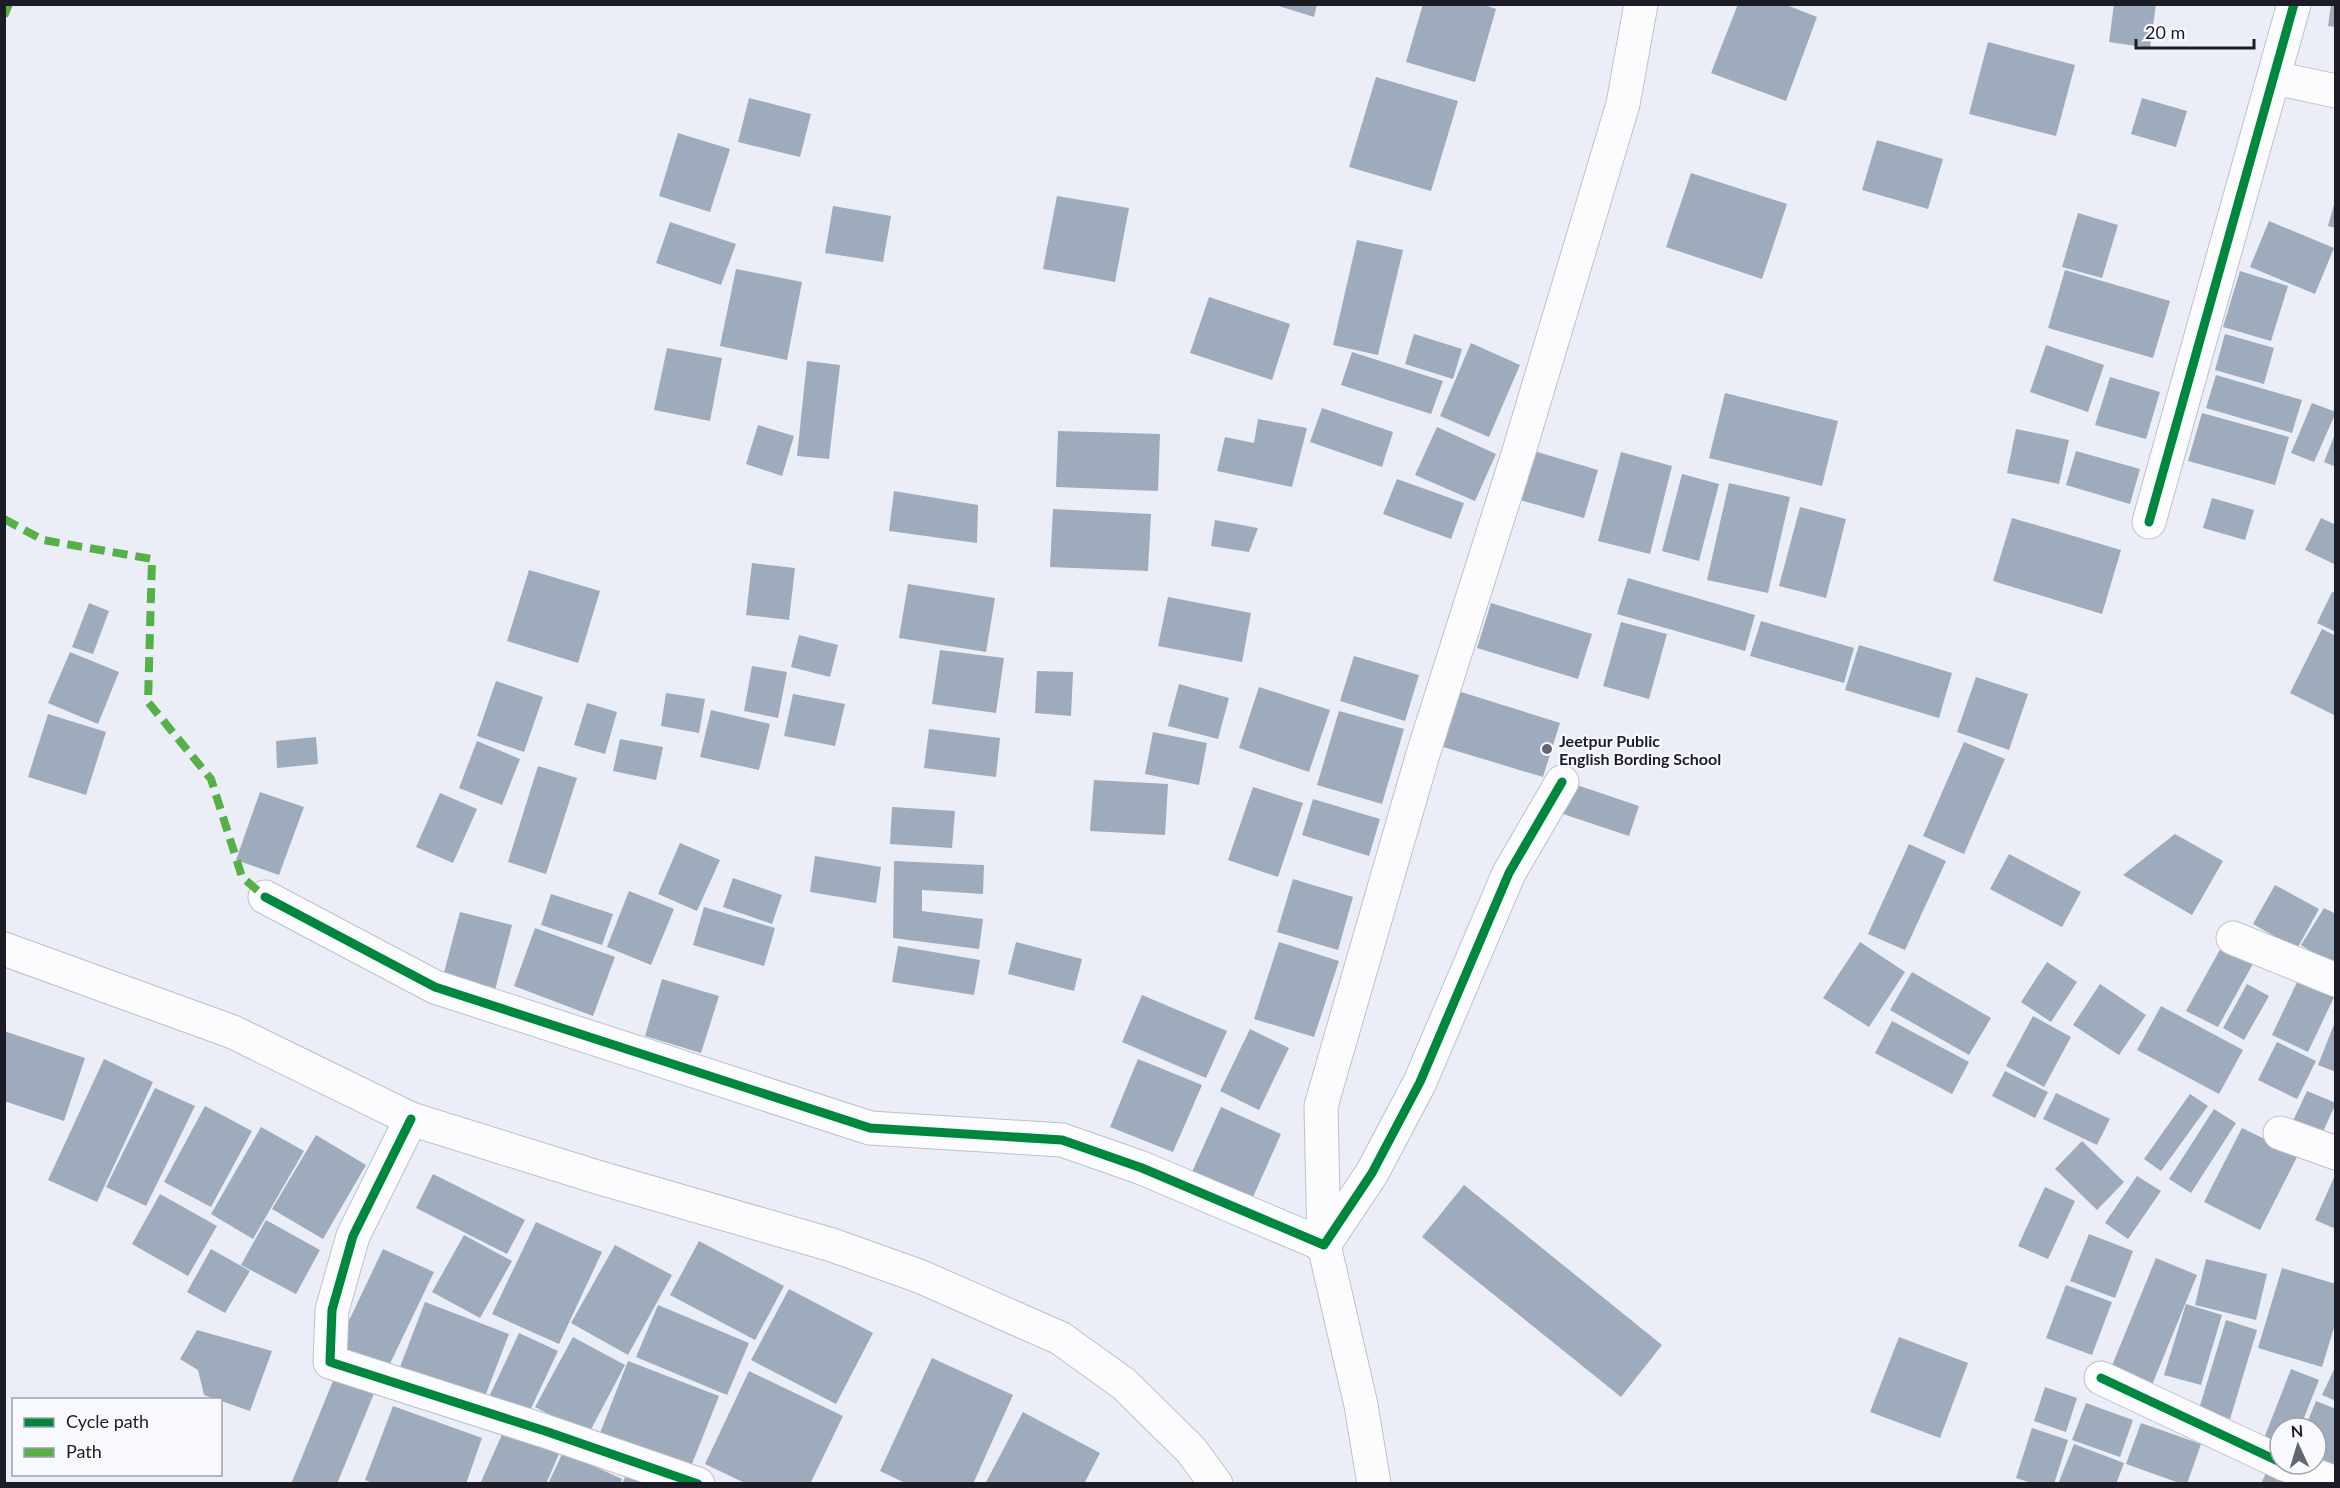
<svg xmlns="http://www.w3.org/2000/svg" width="2340" height="1488" font-family="Lato,sans-serif">
<style>
.building{fill:#9eabbc}
.lines{fill:none;stroke-linecap:round;stroke-linejoin:round}
.street-casing{stroke:#bec0c9;stroke-width:35}
.secondary-casing{stroke:#bec0c9;stroke-width:35}
.street{stroke:#fcfcfe;stroke-width:33}
.secondary{stroke:#fcfcfe;stroke-width:33}
.quiet{stroke:#55b145;stroke-width:8;stroke-dasharray:15 8;stroke-linecap:butt}
.cycleway-casing{stroke:#f8f9ff;stroke-width:13}
.cycleway{stroke:#00873e;stroke-width:9}
.poi-dot{fill:#64666f;stroke:#f8f9ff;stroke-width:2}
.labels{text-anchor:middle;dominant-baseline:central;stroke-width:4.5;stroke-linejoin:round;paint-order:stroke}
.poi-label{font-size:16px;font-weight:bold;fill:#1b1c26;stroke:#f8f9ff;text-anchor:start}
</style>
<rect width="100%" height="100%" fill="#eceef7"/>
<g class="building">
<path d="M 1272,4 L 1317,4 L 1314,17 Z"/>
<path d="M 1423,4 L 1482,4 L 1496,9 L 1475,82 L 1406,62 Z"/>
<path d="M 1738,4 L 1784,4 L 1817,17 L 1786,101 L 1711,73 Z"/>
<path d="M 2114,4 L 2156,4 L 2150,48 L 2109,42 Z"/>
<path d="M 2331,5 L 2336,5 L 2336,27 L 2328,26 Z"/>
<path d="M 1988,42 L 2075,65 L 2056,136 L 1969,114 Z"/>
<path d="M 1376,77 L 1458,101 L 1431,191 L 1349,167 Z"/>
<path d="M 749,98 L 811,114 L 800,157 L 738,142 Z"/>
<path d="M 2142,98 L 2187,111 L 2176,147 L 2131,134 Z"/>
<path d="M 678,133 L 730,149 L 710,212 L 659,196 Z"/>
<path d="M 1877,140 L 1943,159 L 1928,209 L 1862,190 Z"/>
<path d="M 1691,173 L 1787,204 L 1762,279 L 1666,247 Z"/>
<path d="M 1057,196 L 1129,208 L 1115,282 L 1043,269 Z"/>
<path d="M 2335,201 L 2336,201 L 2336,228 L 2328,226 Z"/>
<path d="M 833,206 L 891,216 L 883,262 L 825,253 Z"/>
<path d="M 2078,213 L 2118,225 L 2102,278 L 2062,267 Z"/>
<path d="M 2269,221 L 2334,248 L 2315,294 L 2250,267 Z"/>
<path d="M 670,222 L 736,244 L 721,285 L 656,263 Z"/>
<path d="M 1357,240 L 1403,250 L 1378,355 L 1333,345 Z"/>
<path d="M 736,269 L 802,282 L 787,360 L 720,346 Z"/>
<path d="M 2065,270 L 2170,301 L 2153,358 L 2048,328 Z"/>
<path d="M 2240,271 L 2288,286 L 2271,341 L 2223,327 Z"/>
<path d="M 1209,297 L 1290,324 L 1272,380 L 1190,353 Z"/>
<path d="M 1414,334 L 1462,349 L 1453,379 L 1405,364 Z"/>
<path d="M 2225,334 L 2274,348 L 2264,384 L 2215,370 Z"/>
<path d="M 1471,343 L 1520,365 L 1489,437 L 1440,416 Z"/>
<path d="M 2046,345 L 2104,365 L 2088,412 L 2030,392 Z"/>
<path d="M 667,348 L 722,358 L 710,421 L 654,410 Z"/>
<path d="M 1352,352 L 1443,381 L 1431,414 L 1341,385 Z"/>
<path d="M 807,361 L 840,365 L 829,459 L 797,456 Z"/>
<path d="M 2216,375 L 2302,400 L 2292,433 L 2206,408 Z"/>
<path d="M 2110,377 L 2160,392 L 2146,439 L 2095,425 Z"/>
<path d="M 1725,393 L 1838,421 L 1822,486 L 1709,458 Z"/>
<path d="M 2312,403 L 2336,412 L 2314,462 L 2291,453 Z"/>
<path d="M 1322,408 L 1393,432 L 1382,467 L 1310,442 Z"/>
<path d="M 2202,413 L 2289,437 L 2275,485 L 2188,461 Z"/>
<path d="M 1258,419 L 1307,428 L 1292,487 L 1217,471 L 1225,437 L 1254,443 Z"/>
<path d="M 758,425 L 794,436 L 782,476 L 746,464 Z"/>
<path d="M 1437,427 L 1496,454 L 1475,501 L 1415,475 Z"/>
<path d="M 2016,429 L 2069,440 L 2059,484 L 2007,473 Z"/>
<path d="M 1058,431 L 1160,434 L 1158,491 L 1056,487 Z"/>
<path d="M 2335,434 L 2336,434 L 2336,467 L 2324,462 Z"/>
<path d="M 1534,451 L 1598,470 L 1584,518 L 1520,500 Z"/>
<path d="M 2076,451 L 2140,469 L 2130,504 L 2066,485 Z"/>
<path d="M 1621,452 L 1672,466 L 1650,554 L 1598,541 Z"/>
<path d="M 1682,474 L 1719,484 L 1699,561 L 1662,551 Z"/>
<path d="M 1397,479 L 1464,503 L 1451,539 L 1383,514 Z"/>
<path d="M 1729,483 L 1790,497 L 1768,593 L 1707,580 Z"/>
<path d="M 894,491 L 978,505 L 977,543 L 889,531 Z"/>
<path d="M 2212,498 L 2254,510 L 2245,540 L 2203,528 Z"/>
<path d="M 1800,507 L 1846,519 L 1826,598 L 1779,586 Z"/>
<path d="M 1053,509 L 1151,514 L 1148,571 L 1050,567 Z"/>
<path d="M 2012,518 L 2121,550 L 2102,614 L 1993,581 Z"/>
<path d="M 2321,518 L 2336,525 L 2336,565 L 2305,550 Z"/>
<path d="M 1215,520 L 1258,528 L 1249,552 L 1211,546 Z"/>
<path d="M 752,563 L 795,568 L 789,620 L 746,615 Z"/>
<path d="M 529,570 L 600,591 L 578,663 L 507,641 Z"/>
<path d="M 1628,578 L 1755,615 L 1745,651 L 1617,614 Z"/>
<path d="M 908,584 L 995,598 L 986,652 L 899,638 Z"/>
<path d="M 2332,592 L 2336,593 L 2336,632 L 2317,623 Z"/>
<path d="M 1168,597 L 1251,613 L 1242,662 L 1158,646 Z"/>
<path d="M 89,603 L 109,611 L 93,654 L 72,647 Z"/>
<path d="M 1491,603 L 1592,634 L 1578,679 L 1477,648 Z"/>
<path d="M 1761,621 L 1854,648 L 1844,683 L 1750,656 Z"/>
<path d="M 1621,622 L 1667,634 L 1649,699 L 1603,686 Z"/>
<path d="M 2322,629 L 2336,636 L 2336,716 L 2290,693 Z"/>
<path d="M 799,635 L 838,645 L 830,677 L 791,667 Z"/>
<path d="M 1859,645 L 1952,673 L 1939,718 L 1845,690 Z"/>
<path d="M 940,650 L 1004,658 L 996,713 L 932,704 Z"/>
<path d="M 70,652 L 119,672 L 98,724 L 48,703 Z"/>
<path d="M 1354,656 L 1419,675 L 1405,721 L 1340,701 Z"/>
<path d="M 752,666 L 787,672 L 778,718 L 744,711 Z"/>
<path d="M 1037,671 L 1073,672 L 1071,716 L 1035,713 Z"/>
<path d="M 1976,677 L 2028,694 L 2009,750 L 1957,732 Z"/>
<path d="M 496,681 L 543,697 L 524,752 L 477,736 Z"/>
<path d="M 1179,684 L 1229,698 L 1218,739 L 1168,726 Z"/>
<path d="M 1259,687 L 1330,710 L 1309,772 L 1239,748 Z"/>
<path d="M 1458,691 L 1560,723 L 1543,777 L 1440,746 Z"/>
<path d="M 666,693 L 705,699 L 699,733 L 661,726 Z"/>
<path d="M 793,694 L 845,704 L 835,746 L 784,736 Z"/>
<path d="M 587,703 L 617,712 L 605,754 L 574,745 Z"/>
<path d="M 711,710 L 770,724 L 759,770 L 700,757 Z"/>
<path d="M 1339,711 L 1404,729 L 1382,804 L 1317,785 Z"/>
<path d="M 48,714 L 106,732 L 86,795 L 28,777 Z"/>
<path d="M 929,729 L 1000,738 L 996,777 L 924,768 Z"/>
<path d="M 1153,732 L 1207,743 L 1199,785 L 1145,774 Z"/>
<path d="M 316,737 L 318,764 L 277,768 L 276,741 Z"/>
<path d="M 620,739 L 663,747 L 656,780 L 613,771 Z"/>
<path d="M 477,741 L 520,759 L 502,805 L 459,788 Z"/>
<path d="M 1964,742 L 2005,759 L 1964,854 L 1923,836 Z"/>
<path d="M 538,766 L 577,778 L 546,874 L 508,862 Z"/>
<path d="M 1094,780 L 1168,784 L 1165,835 L 1090,831 Z"/>
<path d="M 1568,782 L 1639,806 L 1629,836 L 1557,812 Z"/>
<path d="M 1253,787 L 1303,803 L 1278,877 L 1228,860 Z"/>
<path d="M 260,792 L 304,807 L 279,875 L 236,860 Z"/>
<path d="M 440,793 L 477,809 L 453,863 L 416,847 Z"/>
<path d="M 1313,799 L 1380,819 L 1369,856 L 1302,835 Z"/>
<path d="M 892,807 L 955,811 L 952,848 L 890,844 Z"/>
<path d="M 2175,834 L 2223,861 L 2192,915 L 2123,875 Z"/>
<path d="M 680,843 L 720,860 L 697,911 L 658,894 Z"/>
<path d="M 1909,844 L 1946,861 L 1905,950 L 1868,934 Z"/>
<path d="M 2009,854 L 2081,892 L 2062,927 L 1990,889 Z"/>
<path d="M 815,856 L 881,867 L 876,903 L 810,892 Z"/>
<path d="M 894,861 L 984,865 L 983,894 L 922,890 L 922,911 L 983,919 L 979,949 L 893,938 Z"/>
<path d="M 733,878 L 782,895 L 772,924 L 723,907 Z"/>
<path d="M 1293,879 L 1353,897 L 1338,950 L 1277,932 Z"/>
<path d="M 2275,885 L 2319,909 L 2297,949 L 2253,924 Z"/>
<path d="M 629,891 L 674,909 L 651,965 L 607,947 Z"/>
<path d="M 551,894 L 613,914 L 602,945 L 541,925 Z"/>
<path d="M 704,907 L 775,928 L 764,966 L 693,945 Z"/>
<path d="M 2324,908 L 2336,914 L 2336,967 L 2301,945 Z"/>
<path d="M 460,912 L 512,925 L 494,994 L 442,980 Z"/>
<path d="M 535,928 L 615,957 L 593,1016 L 514,986 Z"/>
<path d="M 1016,942 L 1082,959 L 1074,991 L 1008,974 Z"/>
<path d="M 1279,942 L 1339,961 L 1314,1037 L 1254,1019 Z"/>
<path d="M 1860,942 L 1905,972 L 1869,1027 L 1823,998 Z"/>
<path d="M 898,946 L 980,960 L 974,995 L 892,982 Z"/>
<path d="M 2222,946 L 2254,962 L 2218,1027 L 2186,1011 Z"/>
<path d="M 2047,962 L 2077,982 L 2051,1022 L 2021,1002 Z"/>
<path d="M 1912,972 L 1991,1018 L 1969,1055 L 1890,1010 Z"/>
<path d="M 2299,978 L 2335,995 L 2308,1052 L 2272,1035 Z"/>
<path d="M 662,979 L 719,996 L 701,1053 L 645,1036 Z"/>
<path d="M 2100,984 L 2146,1015 L 2119,1055 L 2073,1025 Z"/>
<path d="M 2247,984 L 2269,996 L 2244,1040 L 2223,1028 Z"/>
<path d="M 1142,995 L 1227,1031 L 1206,1078 L 1122,1042 Z"/>
<path d="M 2161,1006 L 2243,1050 L 2219,1094 L 2137,1050 Z"/>
<path d="M 2033,1016 L 2071,1037 L 2044,1087 L 2006,1066 Z"/>
<path d="M 1892,1021 L 1969,1062 L 1952,1094 L 1875,1053 Z"/>
<path d="M 2335,1022 L 2336,1022 L 2336,1072 L 2318,1065 Z"/>
<path d="M 1250,1029 L 1289,1048 L 1259,1110 L 1220,1091 Z"/>
<path d="M 4,1031 L 85,1058 L 64,1121 L 4,1101 Z"/>
<path d="M 2277,1042 L 2316,1061 L 2297,1099 L 2258,1080 Z"/>
<path d="M 104,1059 L 153,1082 L 97,1202 L 48,1180 Z"/>
<path d="M 1138,1059 L 1202,1085 L 1173,1152 L 1110,1127 Z"/>
<path d="M 2005,1071 L 2048,1092 L 2035,1118 L 1992,1096 Z"/>
<path d="M 155,1088 L 195,1106 L 146,1206 L 106,1187 Z"/>
<path d="M 2307,1091 L 2336,1103 L 2321,1136 L 2292,1123 Z"/>
<path d="M 2056,1093 L 2110,1119 L 2097,1145 L 2043,1119 Z"/>
<path d="M 2190,1094 L 2208,1106 L 2161,1171 L 2144,1159 Z"/>
<path d="M 205,1106 L 252,1131 L 211,1207 L 164,1182 Z"/>
<path d="M 1221,1107 L 1281,1134 L 1248,1208 L 1188,1181 Z"/>
<path d="M 2214,1109 L 2236,1123 L 2191,1193 L 2169,1179 Z"/>
<path d="M 261,1127 L 304,1151 L 253,1239 L 211,1214 Z"/>
<path d="M 2242,1128 L 2298,1155 L 2260,1230 L 2204,1202 Z"/>
<path d="M 316,1135 L 366,1165 L 323,1239 L 272,1209 Z"/>
<path d="M 2082,1141 L 2124,1182 L 2097,1210 L 2055,1169 Z"/>
<path d="M 2336,1173 L 2336,1229 L 2315,1220 Z"/>
<path d="M 433,1174 L 525,1220 L 507,1254 L 416,1208 Z"/>
<path d="M 2137,1176 L 2161,1191 L 2128,1239 L 2105,1223 Z"/>
<path d="M 1464,1185 L 1662,1345 L 1621,1397 L 1422,1237 Z"/>
<path d="M 2045,1187 L 2075,1201 L 2048,1259 L 2018,1246 Z"/>
<path d="M 160,1194 L 217,1226 L 188,1276 L 132,1244 Z"/>
<path d="M 266,1220 L 320,1250 L 296,1294 L 241,1265 Z"/>
<path d="M 536,1222 L 602,1252 L 559,1344 L 492,1314 Z"/>
<path d="M 2089,1234 L 2133,1251 L 2115,1298 L 2070,1281 Z"/>
<path d="M 464,1235 L 512,1261 L 480,1318 L 432,1292 Z"/>
<path d="M 699,1241 L 784,1286 L 755,1340 L 670,1295 Z"/>
<path d="M 615,1245 L 672,1275 L 628,1355 L 571,1323 Z"/>
<path d="M 211,1249 L 250,1271 L 225,1313 L 187,1292 Z"/>
<path d="M 383,1249 L 434,1272 L 386,1372 L 336,1348 Z"/>
<path d="M 2156,1258 L 2197,1275 L 2152,1385 L 2111,1368 Z"/>
<path d="M 2206,1259 L 2267,1274 L 2256,1320 L 2195,1305 Z"/>
<path d="M 2282,1268 L 2336,1284 L 2336,1321 L 2322,1367 L 2258,1348 Z"/>
<path d="M 2066,1285 L 2112,1302 L 2092,1355 L 2046,1338 Z"/>
<path d="M 789,1289 L 873,1333 L 836,1404 L 751,1360 Z"/>
<path d="M 425,1302 L 509,1334 L 484,1399 L 400,1367 Z"/>
<path d="M 2186,1304 L 2222,1315 L 2201,1385 L 2164,1375 Z"/>
<path d="M 658,1305 L 749,1343 L 727,1395 L 636,1357 Z"/>
<path d="M 2226,1320 L 2257,1330 L 2230,1419 L 2199,1409 Z"/>
<path d="M 197,1330 L 272,1351 L 250,1411 L 204,1395 L 198,1370 L 180,1359 Z"/>
<path d="M 519,1333 L 558,1351 L 527,1417 L 488,1399 Z"/>
<path d="M 573,1337 L 625,1365 L 588,1435 L 535,1407 Z"/>
<path d="M 1899,1337 L 1968,1363 L 1940,1438 L 1870,1412 Z"/>
<path d="M 932,1358 L 1013,1395 L 973,1484 L 907,1484 L 880,1471 Z"/>
<path d="M 628,1361 L 719,1396 L 688,1474 L 598,1438 Z"/>
<path d="M 2336,1365 L 2336,1401 L 2322,1395 Z"/>
<path d="M 2291,1369 L 2319,1380 L 2300,1428 L 2280,1428 L 2280,1447 L 2263,1441 Z"/>
<path d="M 749,1371 L 843,1416 L 810,1484 L 747,1484 L 705,1464 Z"/>
<path d="M 335,1376 L 375,1391 L 337,1484 L 291,1484 Z"/>
<path d="M 2045,1387 L 2077,1398 L 2066,1432 L 2034,1421 Z"/>
<path d="M 2316,1401 L 2336,1409 L 2336,1471 L 2316,1463 L 2316,1428 L 2305,1428 Z"/>
<path d="M 2086,1403 L 2133,1420 L 2120,1457 L 2072,1440 Z"/>
<path d="M 393,1406 L 482,1438 L 466,1484 L 375,1484 L 365,1480 Z"/>
<path d="M 1023,1412 L 1100,1453 L 1084,1484 L 985,1484 Z"/>
<path d="M 2141,1423 L 2201,1444 L 2187,1484 L 2182,1484 L 2126,1464 Z"/>
<path d="M 2032,1428 L 2068,1440 L 2054,1484 L 2035,1484 L 2016,1478 Z"/>
<path d="M 504,1430 L 559,1454 L 546,1484 L 480,1484 Z"/>
<path d="M 2074,1444 L 2124,1463 L 2116,1484 L 2058,1484 Z"/>
<path d="M 563,1452 L 622,1479 L 620,1484 L 548,1484 Z"/>
<path d="M 2267,1470 L 2302,1484 L 2261,1484 Z"/>
<path d="M 628,1471 L 657,1484 L 622,1484 Z"/>
</g>
<g class="lines">
<defs>
<g id="street">
<path d="M 2275,78 L 2336,91"/>
<path d="M 2149,522 L 2294,4"/>
<path d="M 265,897 L 435,987 L 870,1128 L 1062,1140 L 1142,1168 L 1324,1245 L 1372,1173 L 1420,1082 L 1509,873 L 1562,782"/>
<path d="M 2233,938 L 2336,980"/>
<path d="M 411,1119 L 353,1236 L 332,1310 L 330,1362 L 545,1431 L 698,1484"/>
<path d="M 2280,1133 L 2336,1153"/>
<path d="M 2101,1378 L 2280,1462"/>
<path d="M 2284,1464 L 2336,1483"/>
<path d="M 1374,1484 L 1361,1405 L 1324,1245 L 1321,1106 L 1423,754 L 1520,448 L 1623,104 L 1641,4"/>
</g>
<path id="secondary" d="M 4,949 L 233,1032 L 411,1119 L 597,1177 L 832,1245 L 919,1276 L 1060,1338 L 1124,1384 L 1191,1450 L 1216,1484"/>
</defs>
<use href="#street" class="street-casing"/>
<use href="#secondary" class="secondary-casing"/>
<use href="#street" class="street"/>
<use href="#secondary" class="secondary"/>
<g class="quiet">
<path d="M 4,16 L 9,4"/>
<path d="M 4,519 L 43,540 L 152,559 L 148,702 L 211,779 L 242,877 L 265,897"/>
</g>
<defs>
<g id="cycleway">
<path d="M 2149,522 L 2294,4"/>
<path d="M 265,897 L 435,987 L 870,1128 L 1062,1140 L 1142,1168 L 1324,1245 L 1372,1173 L 1420,1082 L 1509,873 L 1562,782"/>
<path d="M 411,1119 L 353,1236 L 332,1310 L 330,1362 L 545,1431 L 698,1484"/>
<path d="M 2101,1378 L 2280,1462"/>
</g>
</defs>
<use href="#cycleway" class="cycleway-casing"/>
<use href="#cycleway" class="cycleway"/>
</g>
<circle class="poi-dot" cx="1547" cy="749" r="6"/>
<g class="labels">
<g class="poi-label">
<text x="1559" y="740">Jeetpur Public<tspan x="1559" dy="18">English Bording School</tspan></text>
</g>
</g>
<rect width="2340" height="1488" fill="none" stroke="#1b1c26" stroke-width="12"/>
<rect x="12" y="1398" width="210" height="78" fill="#f8f9ff" stroke="#a0a1a8" stroke-width="1.5"/>
<rect x="24" y="1418" width="30" height="9" fill="#00873e" stroke="#a0a1a8" stroke-width="1.5"/>
<text x="66" y="1428" font-size="18" fill="#1b1c26">Cycle path</text>
<rect x="24" y="1448" width="30" height="9" fill="#55b145" stroke="#a0a1a8" stroke-width="1.5"/>
<text x="66" y="1458" font-size="18" fill="#1b1c26">Path</text>
<g transform="translate(2298 1446) rotate(356)"><circle r="28" fill="#f8f9ff" stroke="#a0a1a8" stroke-width="1.5"/>
<path d="M0-4.5L10 22L0 15L-10 22Z" fill="#64666f"/>
<text y="-9" font-size="16" font-weight="bold" text-anchor="middle" fill="#1b1c26">N</text>
</g>
<path d="M2136 39v9h118v-9" fill="none" stroke="#1b1c26" stroke-width="3"/>
<text x="2145" y="39" font-size="18" fill="#1b1c26" stroke="#f8f9ff" stroke-width="4.5" paint-order="stroke">20 m</text>
</svg>
